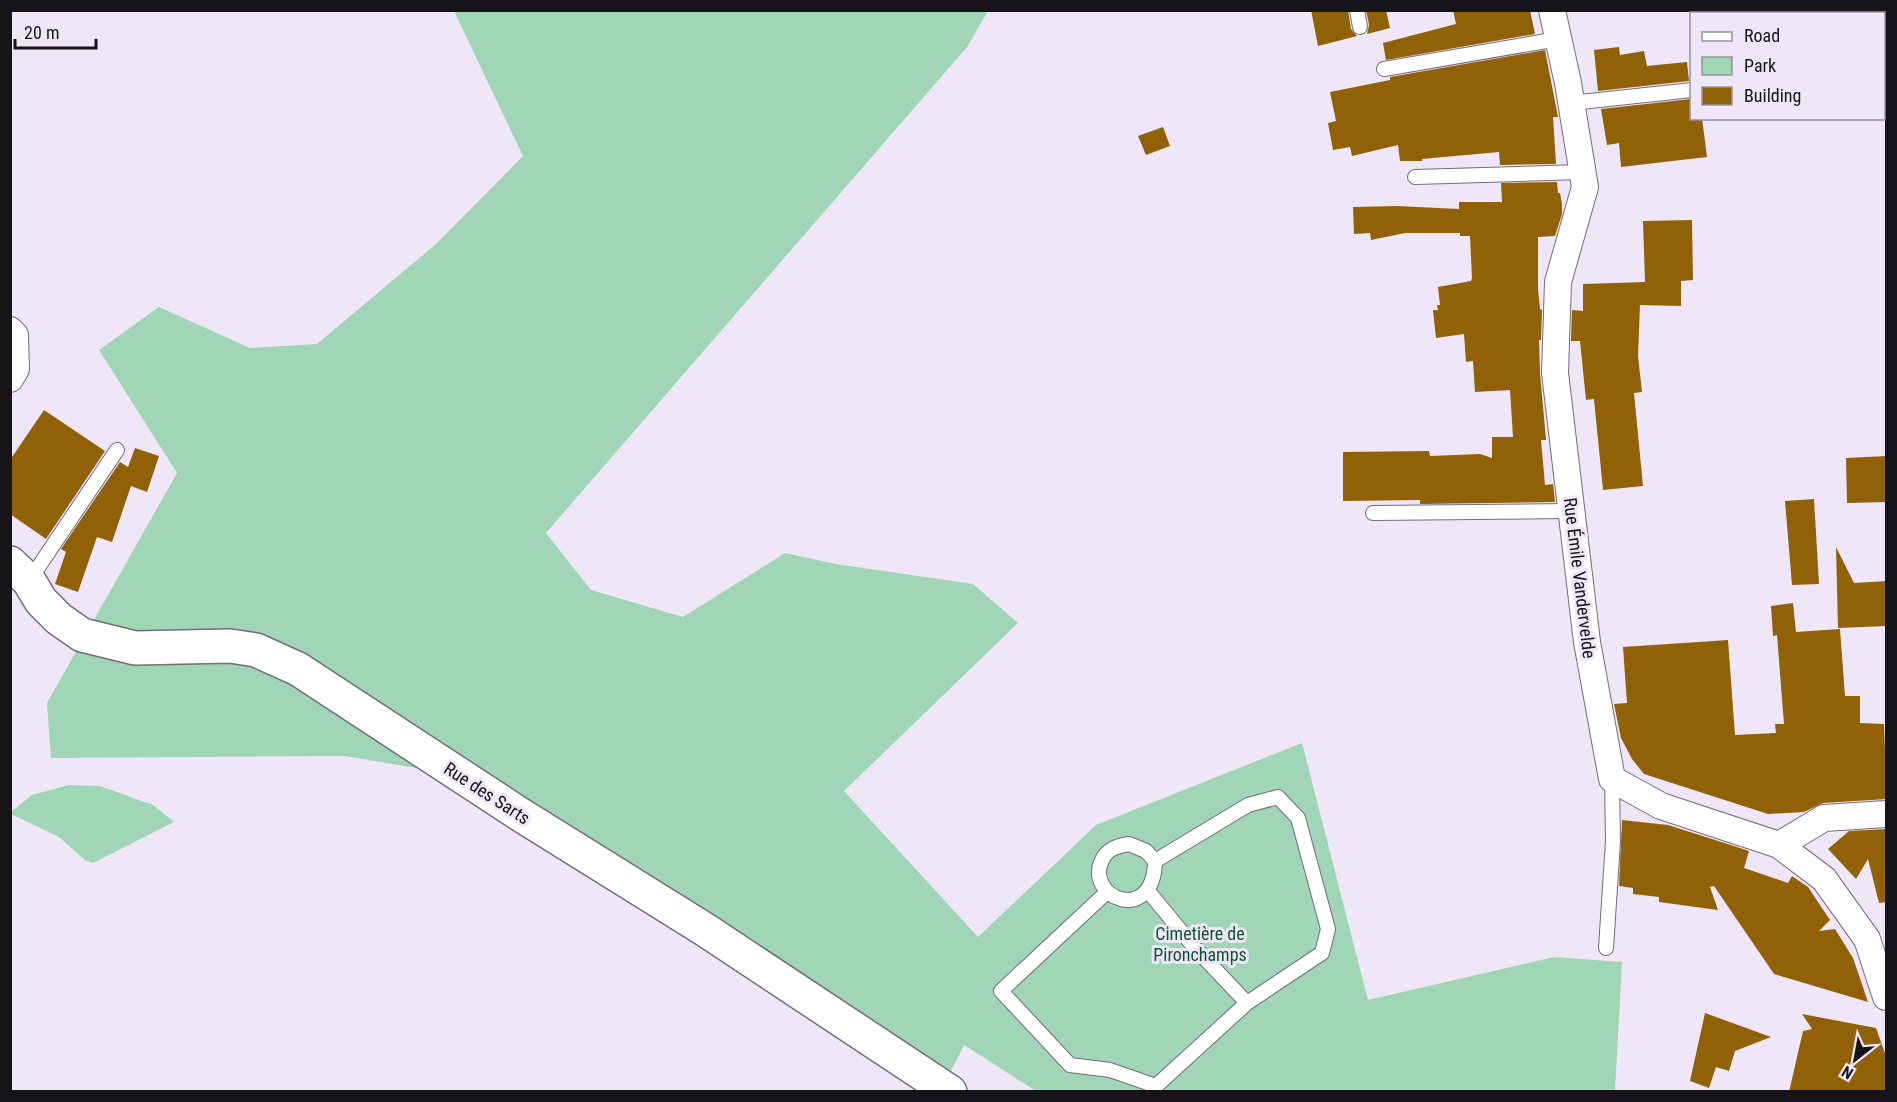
<svg xmlns="http://www.w3.org/2000/svg" width="1897" height="1102" font-family="'Roboto Condensed',sans-serif">
<style>
.green{fill:#a0d6b5}
.building{fill:#916108}
.lines{fill:none;stroke-linecap:round;stroke-linejoin:round}
.lane-casing{stroke:#736c7a;stroke-width:16}
.street-casing{stroke:#736c7a;stroke-width:28}
.secondary-casing{stroke:#736c7a;stroke-width:36}
.lane{stroke:#fff;stroke-width:14}
.street{stroke:#fff;stroke-width:26}
.secondary{stroke:#fff;stroke-width:33}
.labels{text-anchor:middle;dominant-baseline:central;stroke-width:6;stroke-linejoin:round;paint-order:stroke}
.street-label{font-size:18px;fill:#161319;stroke:#efe7f8}
.park-label{font-size:18px;fill:#0f5233;stroke:#efe7f8}
</style>
<rect width="100%" height="100%" fill="#efe7f8"/>
<g class="green">
<path d="M 454,11 L 988,11 L 967,47 L 546,533 L 591,590 L 683,617 L 785,553 L 836,564 L 973,584 L 1018,623 L 844,791 L 978,937 L 1096,825 L 1302,743 L 1368,1000 L 1554,957 L 1622,962 L 1615,1091 L 1036,1091 L 964,1045 L 951,1071 L 493,781 L 345,756 L 51,758 L 47,703 L 177,473 L 99,350 L 159,307 L 250,348 L 317,344 L 436,244 L 523,156 Z"/>
<path d="M 69,785 L 100,786 L 153,805 L 174,822 L 93,863 L 85,860 L 59,837 L 11,814 L 11,812 L 32,795 Z"/>
</g>
<g class="building">
<path d="M 1311,10 L 1348,10 L 1351,29 L 1357,36 L 1318,46 Z"/>
<path d="M 1366,10 L 1386,10 L 1390,28 L 1367,34 L 1369,25 Z"/>
<path d="M 1453,10 L 1530,10 L 1535,34 L 1386,60 L 1383,43 L 1456,24 Z"/>
<path d="M 1619,47 L 1620,55 L 1644,51 L 1647,66 L 1687,62 L 1689,81 L 1598,91 L 1594,50 Z"/>
<path d="M 1545,50 L 1558,117 L 1553,117 L 1556,164 L 1500,165 L 1499,152 L 1422,159 L 1422,161 L 1400,161 L 1398,145 L 1352,156 L 1350,147 L 1333,150 L 1328,123 L 1336,121 L 1330,92 L 1390,80 L 1390,77 Z"/>
<path d="M 1691,99 L 1692,118 L 1702,118 L 1707,157 L 1621,167 L 1619,143 L 1607,145 L 1601,109 Z"/>
<path d="M 1163,127 L 1170,146 L 1146,155 L 1138,136 Z"/>
<path d="M 1557,182 L 1558,193 L 1560,193 L 1562,204 L 1562,214 L 1555,236 L 1538,237 L 1538,289 L 1540,309 L 1542,310 L 1541,340 L 1539,340 L 1540,373 L 1546,440 L 1541,440 L 1545,485 L 1553,484 L 1555,502 L 1420,504 L 1420,500 L 1343,501 L 1343,452 L 1429,451 L 1430,456 L 1480,454 L 1492,458 L 1492,437 L 1513,437 L 1510,390 L 1475,392 L 1473,361 L 1466,362 L 1464,334 L 1436,338 L 1433,310 L 1438,310 L 1437,305 L 1440,305 L 1438,287 L 1471,281 L 1472,278 L 1470,236 L 1460,236 L 1460,233 L 1405,233 L 1371,240 L 1370,233 L 1354,234 L 1353,207 L 1397,206 L 1459,209 L 1459,202 L 1502,202 L 1501,183 Z"/>
<path d="M 1692,220 L 1693,280 L 1681,281 L 1681,306 L 1640,305 L 1638,356 L 1642,392 L 1634,393 L 1643,486 L 1603,490 L 1594,399 L 1586,400 L 1580,341 L 1571,341 L 1572,310 L 1583,311 L 1583,284 L 1645,282 L 1643,221 Z"/>
<path d="M 44,410 L 105,451 L 46,539 L 10,514 L 10,460 Z"/>
<path d="M 135,448 L 159,456 L 147,492 L 131,486 L 112,542 L 97,537 L 78,592 L 55,584 L 66,552 L 61,549 L 120,462 L 128,467 Z"/>
<path d="M 1887,456 L 1887,502 L 1847,503 L 1846,458 Z"/>
<path d="M 1814,499 L 1819,584 L 1792,585 L 1785,501 Z"/>
<path d="M 1836,547 L 1854,583 L 1887,581 L 1887,626 L 1838,628 Z"/>
<path d="M 1793,603 L 1796,632 L 1840,629 L 1845,696 L 1860,696 L 1860,723 L 1884,724 L 1887,799 L 1823,803 L 1804,812 L 1768,814 L 1644,774 L 1632,759 L 1621,738 L 1614,704 L 1627,703 L 1623,647 L 1728,640 L 1735,735 L 1776,733 L 1775,724 L 1784,724 L 1777,635 L 1773,636 L 1771,606 Z"/>
<path d="M 1622,820 L 1668,825 L 1734,846 L 1749,851 L 1744,868 L 1788,883 L 1792,876 L 1808,887 L 1830,920 L 1819,931 L 1835,929 L 1853,958 L 1868,1002 L 1774,974 L 1714,886 L 1710,887 L 1718,910 L 1659,902 L 1659,897 L 1633,894 L 1633,888 L 1619,886 Z"/>
<path d="M 1887,829 L 1887,902 L 1879,903 L 1868,859 L 1856,879 L 1828,849 L 1849,831 Z"/>
<path d="M 1705,1013 L 1771,1037 L 1735,1051 L 1729,1071 L 1716,1067 L 1709,1088 L 1690,1081 Z"/>
<path d="M 1802,1014 L 1876,1028 L 1887,1059 L 1887,1092 L 1789,1092 L 1803,1031 L 1812,1029 Z"/>
</g>
<g class="lines">
<defs>
<g id="lane">
<path d="M 1357,10 L 1360,27"/>
<path d="M 1384,69 L 1558,39"/>
<path d="M 1571,103 L 1692,90"/>
<path d="M 1415,177 L 1582,172"/>
<path d="M 1373,513 L 1572,511"/>
<path d="M 29,581 L 117,450"/>
<path d="M 1129,844 L 1146,851 L 1155,861 C 1154,926 1084,898 1102,860 C 1107,849 1117,846 1129,844 Z"/>
<path d="M 1148,891 L 1195,948 L 1247,1003"/>
<path d="M 1107,892 L 1001,991 L 1070,1065 L 1110,1070 L 1156,1086"/>
<path d="M 1606,948 L 1613,841 L 1612,779"/>
<path d="M 1154,1092 L 1156,1086 L 1247,1003 L 1322,953 L 1328,929 L 1298,818 L 1278,797 L 1248,805 L 1155,861"/>
</g>
<g id="street">
<path d="M 1552,10 L 1568,83 L 1585,187 L 1558,282 L 1555,373 L 1587,642 L 1612,779 L 1661,806 L 1779,845 L 1824,879 L 1867,939 L 1886,997"/>
<path d="M 10,330 L 15,335 L 16,369 L 10,379"/>
<path d="M 1779,845 L 1824,818 L 1886,814"/>
</g>
<path id="secondary" d="M 10,563 L 29,581 L 41,601 L 59,619 L 82,635 L 135,648 L 230,646 L 256,650 L 298,669 L 521,815 L 704,929 L 950,1092"/>
</defs>
<use href="#lane" class="lane-casing"/>
<use href="#street" class="street-casing"/>
<use href="#secondary" class="secondary-casing"/>
<use href="#lane" class="lane"/>
<use href="#street" class="street"/>
<use href="#secondary" class="secondary"/>
</g>
<g class="labels">
<g class="street-label">
<text transform="translate(1580 578) rotate(83)">Rue Émile Vandervelde</text>
<text transform="translate(487 793) rotate(33)">Rue des Sarts</text>
</g>
<g class="park-label">
<text x="1200" y="933">Cimetière de<tspan x="1200" dy="21">Pironchamps</tspan></text>
</g>
</g>
<rect width="1897" height="1102" fill="none" stroke="#161319" stroke-width="24"/>
<rect x="1690" y="12" width="195" height="108" fill="#efe7f8" stroke="#98929f" stroke-width="1.5"/>
<rect x="1702" y="32" width="30" height="9" fill="#ffffff" stroke="#98929f" stroke-width="1.5"/>
<text x="1744" y="42" font-size="18" fill="#161319">Road</text>
<rect x="1702" y="57" width="30" height="18" fill="#a0d6b5" stroke="#98929f" stroke-width="1.5"/>
<text x="1744" y="72" font-size="18" fill="#161319">Park</text>
<rect x="1702" y="87" width="30" height="18" fill="#916108" stroke="#98929f" stroke-width="1.5"/>
<text x="1744" y="102" font-size="18" fill="#161319">Building</text>
<g transform="translate(1855 1060) rotate(211)" stroke="#efe7f8" stroke-width="4.5" paint-order="stroke">
<path d="M0-4.5L10 22L0 15L-10 22Z" fill="#161319"/>
<text y="-9" font-size="16" font-weight="bold" text-anchor="middle" fill="#161319">N</text>
</g>
<path d="M15 39v9h81v-9" fill="none" stroke="#161319" stroke-width="3"/>
<text x="24" y="39" font-size="18" fill="#161319" stroke="#efe7f8" stroke-width="4.5" paint-order="stroke">20 m</text>
</svg>
